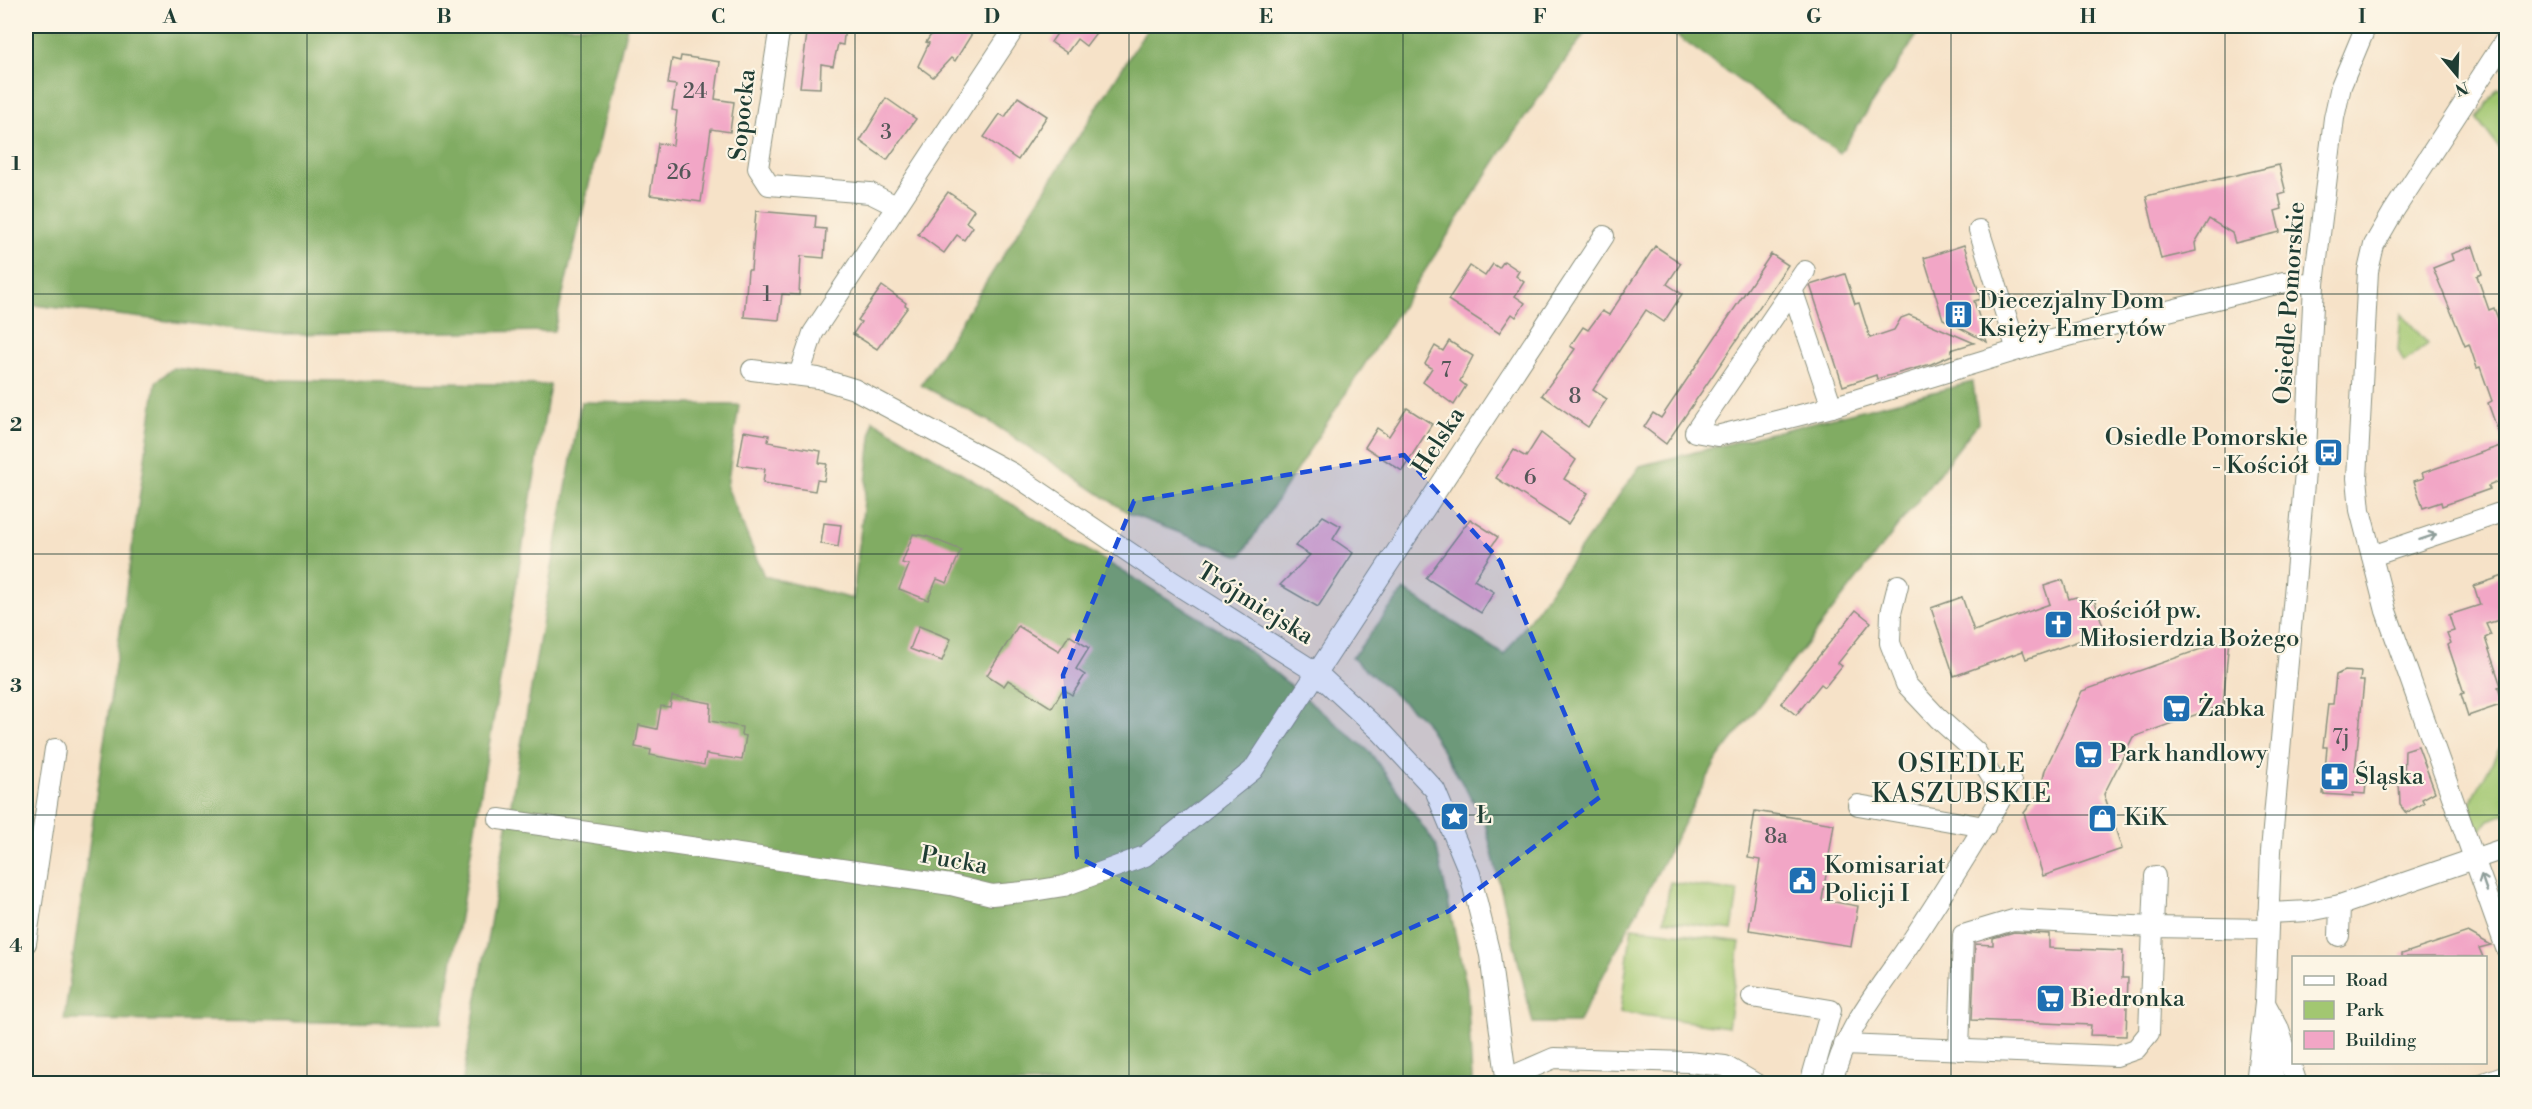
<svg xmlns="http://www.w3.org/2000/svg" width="2532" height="1109" font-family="'Libre Bodoni',serif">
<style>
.green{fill:#a2c771;stroke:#608252;stroke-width:1.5}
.forest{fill:#81ac63;stroke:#50744c;stroke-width:1.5}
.building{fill:#f2a6c6}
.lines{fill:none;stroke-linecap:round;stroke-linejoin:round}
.minor-casing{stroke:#8a907e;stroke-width:22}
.minor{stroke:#fff;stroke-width:20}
.oneway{stroke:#8f9e9a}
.marked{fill:#1d4ed8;fill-opacity:0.2;stroke:#1d4ed8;stroke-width:4.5;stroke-dasharray:12 8;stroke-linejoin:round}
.grid{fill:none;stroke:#1f3d34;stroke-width:1.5;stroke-opacity:0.55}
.labels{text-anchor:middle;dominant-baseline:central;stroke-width:4.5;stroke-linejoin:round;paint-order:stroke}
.number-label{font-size:21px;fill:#545758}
.street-label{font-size:24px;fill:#1f3d34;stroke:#fcf5e5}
.poi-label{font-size:24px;fill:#1f3d34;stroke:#fcf5e5;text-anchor:start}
.neighbourhood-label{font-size:26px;letter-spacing:1.5px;fill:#1f3d34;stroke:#fcf5e5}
.neatline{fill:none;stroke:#1f3d34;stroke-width:2}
.grid-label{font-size:20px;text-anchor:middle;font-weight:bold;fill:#1f3d34}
</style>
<rect width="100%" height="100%" fill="#fcf5e5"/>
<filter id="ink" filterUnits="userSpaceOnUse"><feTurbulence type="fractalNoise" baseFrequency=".0167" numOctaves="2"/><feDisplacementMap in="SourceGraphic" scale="12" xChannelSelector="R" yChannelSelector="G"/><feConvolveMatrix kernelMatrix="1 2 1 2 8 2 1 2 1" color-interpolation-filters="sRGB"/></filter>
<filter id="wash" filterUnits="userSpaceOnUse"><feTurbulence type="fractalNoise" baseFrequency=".008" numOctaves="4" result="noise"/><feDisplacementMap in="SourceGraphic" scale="24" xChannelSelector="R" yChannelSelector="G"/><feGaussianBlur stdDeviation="1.35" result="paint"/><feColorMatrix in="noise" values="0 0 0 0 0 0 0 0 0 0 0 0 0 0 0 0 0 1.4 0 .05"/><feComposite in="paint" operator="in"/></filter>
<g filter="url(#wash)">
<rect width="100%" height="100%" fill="#f6e2c8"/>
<g class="green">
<path d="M 2497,89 L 2506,90 L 2506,141 L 2500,149 L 2477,119 Z"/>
<path d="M 2401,313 L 2428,344 L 2404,362 L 2398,350 Z"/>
<path d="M 2502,744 L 2506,744 L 2506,814 L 2489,820 L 2479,832 L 2469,805 Z"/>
<path d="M 1670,882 L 1738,892 L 1732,930 L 1664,920 Z"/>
<path d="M 1632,927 L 1740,942 L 1728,1027 L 1620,1012 Z"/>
</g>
<g class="forest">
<path d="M 26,26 L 627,26 L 554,331 L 278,334 L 26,304 Z"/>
<path d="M 1149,26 L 1590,26 L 1511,137 L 1241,556 L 1130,514 L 989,421 L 921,385 Z"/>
<path d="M 1663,26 L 1923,26 L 1840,153 Z"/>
<path d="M 173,368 L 278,380 L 550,385 L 442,1023 L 64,1020 L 156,382 Z"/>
<path d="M 1973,382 L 1978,423 L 1718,758 L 1578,1023 L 1533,1023 L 1484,819 L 1424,720 L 1352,658 L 1404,590 L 1504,655 L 1640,466 Z"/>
<path d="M 581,402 L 739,405 L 727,487 L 764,576 L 853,599 L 873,420 L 1236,640 L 1370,752 L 1436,845 L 1467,988 L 1472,1080 L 1468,1084 L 462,1084 Z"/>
</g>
<g id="blocks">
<g class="building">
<path d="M 808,26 L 845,26 L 843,45 L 838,44 L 833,66 L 821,64 L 820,88 L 800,87 Z"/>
<path d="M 937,26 L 963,26 L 973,32 L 955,61 L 951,58 L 933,77 L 918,66 L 929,43 L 926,42 Z"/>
<path d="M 1058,26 L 1101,26 L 1086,46 L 1077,39 L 1067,53 L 1051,42 L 1061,28 Z"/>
<path d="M 681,56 L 720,62 L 715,99 L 734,102 L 730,132 L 711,129 L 701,202 L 650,195 L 658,143 L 673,145 L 677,111 L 672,110 L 676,85 L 668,84 L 672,59 L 680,61 Z"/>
<path d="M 1018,97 L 1047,116 L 1018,160 L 984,137 L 1000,114 L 1005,117 Z"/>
<path d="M 886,98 L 916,119 L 887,160 L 860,141 Z"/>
<path d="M 2279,165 L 2286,193 L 2279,195 L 2282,209 L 2275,211 L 2280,232 L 2235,243 L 2232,233 L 2209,219 L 2195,243 L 2196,251 L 2161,259 L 2146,196 Z"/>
<path d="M 948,192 L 974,210 L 966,222 L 973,227 L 964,240 L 957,235 L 944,253 L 918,234 Z"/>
<path d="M 756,211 L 816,216 L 815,228 L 826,229 L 824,258 L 801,256 L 799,295 L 782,294 L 779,320 L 744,317 L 748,270 L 751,270 Z"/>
<path d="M 1964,245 L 1981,299 L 1974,301 L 1987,342 L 1943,319 L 1924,258 Z"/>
<path d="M 1655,246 L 1681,263 L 1667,284 L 1682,294 L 1664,322 L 1646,310 L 1593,390 L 1607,399 L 1588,427 L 1542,395 L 1575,349 L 1570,346 L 1583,327 L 1588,330 L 1602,311 L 1609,315 Z"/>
<path d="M 2473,246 L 2482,274 L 2477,276 L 2489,310 L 2494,308 L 2503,332 L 2506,330 L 2506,479 L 2488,486 L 2490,489 L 2442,506 L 2441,502 L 2423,508 L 2414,481 L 2424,478 L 2422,473 L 2503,445 L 2488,403 L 2492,401 L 2480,367 L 2477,368 L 2469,344 L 2465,346 L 2433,268 L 2453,260 L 2451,254 Z"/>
<path d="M 1771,254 L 1788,265 L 1666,444 L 1644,427 L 1653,413 L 1661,418 Z"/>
<path d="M 1504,261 L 1519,271 L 1516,276 L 1524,282 L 1515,296 L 1525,303 L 1516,317 L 1512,314 L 1499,333 L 1448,300 L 1470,266 L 1485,276 L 1493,264 L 1499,268 Z"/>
<path d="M 1845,274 L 1855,304 L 1859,303 L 1870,338 L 1894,330 L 1901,318 L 1909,315 L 1974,343 L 1951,350 L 1952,355 L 1931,364 L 1877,379 L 1876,375 L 1843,386 L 1810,285 Z"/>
<path d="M 882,286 L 906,303 L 905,305 L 908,307 L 877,349 L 853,334 L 861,322 L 858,320 Z"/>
<path d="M 1449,341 L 1473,356 L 1460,381 L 1466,386 L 1454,405 L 1423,382 L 1432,368 L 1425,364 L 1435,346 L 1443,351 Z"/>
<path d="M 1407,408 L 1432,424 L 1402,471 L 1365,447 L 1377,428 L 1389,436 Z"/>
<path d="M 744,431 L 769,435 L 768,442 L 821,451 L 819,463 L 827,464 L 824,481 L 817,480 L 815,491 L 763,483 L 765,469 L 738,465 Z"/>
<path d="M 1541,433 L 1576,460 L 1564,479 L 1588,493 L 1568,524 L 1496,478 L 1514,450 L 1526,457 Z"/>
<path d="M 1323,516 L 1341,526 L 1333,539 L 1353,553 L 1318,607 L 1280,585 L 1310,555 L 1295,546 Z"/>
<path d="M 1470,519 L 1498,537 L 1491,547 L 1494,549 L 1474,580 L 1494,592 L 1481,613 L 1426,578 Z"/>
<path d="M 824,523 L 841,525 L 838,547 L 821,544 Z"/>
<path d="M 913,534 L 926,536 L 961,550 L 947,583 L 937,579 L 928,600 L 899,589 L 909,565 L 902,563 Z"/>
<path d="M 2506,575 L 2506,618 L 2486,624 L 2491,635 L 2485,638 L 2501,686 L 2498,687 L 2503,704 L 2468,716 L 2461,694 L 2464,693 L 2448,645 L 2451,643 L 2447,633 L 2454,631 L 2449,615 L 2480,605 L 2474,586 Z"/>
<path d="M 2063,580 L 2069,599 L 2076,597 L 2087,602 L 2094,599 L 2105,632 L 2026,659 L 2023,651 L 1954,676 L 1931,608 L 1962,597 L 1974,631 L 2050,604 L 2044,586 Z"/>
<path d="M 1856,610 L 1871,622 L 1838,663 L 1842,666 L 1825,687 L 1821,684 L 1796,715 L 1781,703 Z"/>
<path d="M 919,626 L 951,639 L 942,661 L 910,649 Z"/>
<path d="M 1018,626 L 1059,651 L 1069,635 L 1089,648 L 1076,669 L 1085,675 L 1072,695 L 1063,689 L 1052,708 L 1008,680 L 1004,686 L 987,675 Z"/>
<path d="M 2229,639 L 2223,705 L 2133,737 L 2104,794 L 2122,849 L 2043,876 L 2024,813 L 2040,792 L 2045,770 L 2082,691 Z"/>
<path d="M 2344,671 L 2361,672 L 2360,681 L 2364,681 L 2355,771 L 2367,772 L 2365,794 L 2353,793 L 2353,796 L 2323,794 L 2327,747 L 2323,747 L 2328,704 L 2333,704 L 2336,675 Z"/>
<path d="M 672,696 L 711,703 L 710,721 L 742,727 L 741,735 L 746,736 L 742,760 L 706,754 L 704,765 L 650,755 L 651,750 L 635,747 L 639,725 L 657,729 L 661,706 L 670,707 Z"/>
<path d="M 2418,746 L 2435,792 L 2422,799 L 2424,803 L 2406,813 L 2400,805 L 2399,780 L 2404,780 L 2405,750 Z"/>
<path d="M 1755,811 L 1834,824 L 1822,900 L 1858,906 L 1851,946 L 1749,930 L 1760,860 L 1748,858 Z"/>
<path d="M 2014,932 L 2049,934 L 2049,948 L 2123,951 L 2122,978 L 2128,978 L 2126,1036 L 2090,1035 L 2091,1025 L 1972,1020 L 1975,944 L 1993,945 L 1993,938 Z"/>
<path d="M 2468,932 L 2491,945 L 2479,948 L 2483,957 L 2402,957 L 2402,954 Z"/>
</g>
</g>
</g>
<g filter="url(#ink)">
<use href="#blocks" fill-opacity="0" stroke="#8a907e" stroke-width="1.5"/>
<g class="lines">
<defs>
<g id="minor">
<path d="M 780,26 L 758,168 L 769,185 L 870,193 L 896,206"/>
<path d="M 2506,39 L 2393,212 L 2374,245 L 2368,271 L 2357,478 L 2360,510 L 2386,611 L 2506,948"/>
<path d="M 1979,230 L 2017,350"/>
<path d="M 1805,271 L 1695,432 L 1717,436 L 1832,407 L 2044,342 L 2284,282 L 2314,284"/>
<path d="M 1792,289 L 1832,407"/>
<path d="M 752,370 L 818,378 L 854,389 L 1012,473 L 1173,582 L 1317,673 L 1382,733 L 1435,790 L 1470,874 L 1490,955 L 1507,1084"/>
<path d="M 799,375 L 813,333 L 1016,26"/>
<path d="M 2372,556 L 2506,511"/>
<path d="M 1898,585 L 1891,613 L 1890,643 L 1906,684 L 1938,718 L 1976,752 L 1993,779 L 1998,804"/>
<path d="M 1858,805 L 1985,827"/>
<path d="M 499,819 L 951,885 L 992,895 L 1033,891 L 1064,886 L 1145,856 L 1253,770 L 1604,236"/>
<path d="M 2268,913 L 2309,911 L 2340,905 L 2506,848"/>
<path d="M 2339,936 L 2340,905"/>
<path d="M 26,943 L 55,749"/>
<path d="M 1752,997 L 1831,1010 L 1810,1084"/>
<path d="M 2265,1003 L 2278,1027 L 2297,1084"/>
<path d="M 2269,1038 L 2274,1084"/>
<path d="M 1844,1045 L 2116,1056 L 2136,1049 L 2149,1033 L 2153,927 L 2267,929"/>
<path d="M 1959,1050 L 1963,935 L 2013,920 L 2153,927 L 2155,876"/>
<path d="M 1508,1078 L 1554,1058 L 1688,1062 L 1725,1066 L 1756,1084"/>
<path d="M 1832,1084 C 1843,1030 1880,989 1909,945 C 1945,891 1978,837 2011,782"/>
<path d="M 2256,1084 L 2265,1003 L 2271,851 L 2305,472 L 2314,284 L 2334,118 L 2341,86 L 2366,26"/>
<path d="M 2481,1084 L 2506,1075"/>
</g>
</defs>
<use href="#minor" class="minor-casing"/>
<use href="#minor" class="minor"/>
</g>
<defs><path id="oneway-shaft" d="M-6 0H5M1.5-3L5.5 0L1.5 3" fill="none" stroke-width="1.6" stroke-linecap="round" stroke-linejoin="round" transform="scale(1.5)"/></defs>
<g class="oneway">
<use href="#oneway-shaft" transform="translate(2428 537) rotate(-18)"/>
<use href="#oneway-shaft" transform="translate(2484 883) rotate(-109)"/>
</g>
</g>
<path class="marked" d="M 1404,455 L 1500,561 L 1600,797 L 1449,911 L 1310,973 L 1077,857 L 1063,675 L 1134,501 Z"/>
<path class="grid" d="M 307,26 L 307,1084M 581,26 L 581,1084M 855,26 L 855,1084M 1129,26 L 1129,1084M 1403,26 L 1403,1084M 1677,26 L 1677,1084M 1951,26 L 1951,1084M 2225,26 L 2225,1084M 26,294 L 2506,294M 26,554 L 2506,554M 26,815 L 2506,815"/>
<defs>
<symbol id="building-square" viewBox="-11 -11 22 22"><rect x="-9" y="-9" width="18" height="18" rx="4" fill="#1f6fb2" stroke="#fcf5e5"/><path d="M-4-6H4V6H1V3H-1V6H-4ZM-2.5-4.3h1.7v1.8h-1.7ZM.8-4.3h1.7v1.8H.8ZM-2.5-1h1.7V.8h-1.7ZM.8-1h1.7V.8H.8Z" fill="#fff"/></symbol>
<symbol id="bus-square" viewBox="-11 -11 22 22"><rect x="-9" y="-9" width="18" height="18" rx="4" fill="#1f6fb2" stroke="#fcf5e5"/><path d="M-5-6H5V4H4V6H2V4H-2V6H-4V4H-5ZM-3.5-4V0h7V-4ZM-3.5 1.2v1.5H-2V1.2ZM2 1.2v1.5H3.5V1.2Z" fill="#fff"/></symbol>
<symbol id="church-square" viewBox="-11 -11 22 22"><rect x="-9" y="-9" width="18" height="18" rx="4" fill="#1f6fb2" stroke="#fcf5e5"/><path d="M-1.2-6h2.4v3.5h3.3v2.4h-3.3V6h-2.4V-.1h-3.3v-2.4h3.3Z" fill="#fff"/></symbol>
<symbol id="supermarket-square" viewBox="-11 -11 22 22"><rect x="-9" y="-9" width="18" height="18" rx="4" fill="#1f6fb2" stroke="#fcf5e5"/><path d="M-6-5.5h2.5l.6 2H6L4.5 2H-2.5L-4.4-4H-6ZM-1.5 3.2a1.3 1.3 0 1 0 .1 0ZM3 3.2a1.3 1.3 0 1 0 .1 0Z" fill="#fff"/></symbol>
<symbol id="pharmacy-square" viewBox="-11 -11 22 22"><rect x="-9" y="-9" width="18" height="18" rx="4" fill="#1f6fb2" stroke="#fcf5e5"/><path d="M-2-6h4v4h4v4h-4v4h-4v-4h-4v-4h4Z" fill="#fff"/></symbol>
<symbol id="sight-square" viewBox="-11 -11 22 22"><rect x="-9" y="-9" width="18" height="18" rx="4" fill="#1f6fb2" stroke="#fcf5e5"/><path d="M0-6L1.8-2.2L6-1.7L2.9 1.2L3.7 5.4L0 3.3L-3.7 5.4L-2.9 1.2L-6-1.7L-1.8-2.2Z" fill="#fff"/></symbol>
<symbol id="shop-square" viewBox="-11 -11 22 22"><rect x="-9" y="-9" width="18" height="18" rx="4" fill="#1f6fb2" stroke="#fcf5e5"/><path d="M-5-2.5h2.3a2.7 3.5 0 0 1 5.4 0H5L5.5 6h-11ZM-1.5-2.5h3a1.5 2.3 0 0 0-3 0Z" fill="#fff"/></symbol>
<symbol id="civic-square" viewBox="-11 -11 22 22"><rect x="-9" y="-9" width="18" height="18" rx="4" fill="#1f6fb2" stroke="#fcf5e5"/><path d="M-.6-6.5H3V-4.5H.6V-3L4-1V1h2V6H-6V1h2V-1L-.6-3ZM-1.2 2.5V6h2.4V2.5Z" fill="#fff"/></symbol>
</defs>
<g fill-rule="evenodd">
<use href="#building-square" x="1942" y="298" width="33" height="33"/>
<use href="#bus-square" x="2312" y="436" width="33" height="33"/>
<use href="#church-square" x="2042" y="608" width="33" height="33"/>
<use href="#supermarket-square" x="2160" y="692" width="33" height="33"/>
<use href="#supermarket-square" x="2072" y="738" width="33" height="33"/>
<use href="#pharmacy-square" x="2318" y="760" width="33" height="33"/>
<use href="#sight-square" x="1438" y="800" width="33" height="33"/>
<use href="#shop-square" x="2086" y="802" width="33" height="33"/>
<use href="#civic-square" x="1786" y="864" width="33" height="33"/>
<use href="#supermarket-square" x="2034" y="982" width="33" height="33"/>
</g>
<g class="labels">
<g class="number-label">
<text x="695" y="92">24</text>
<text x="886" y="133">3</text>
<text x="679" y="173">26</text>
<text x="767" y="295">1</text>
<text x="1446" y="371">7</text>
<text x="1575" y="397">8</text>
<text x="1530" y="478">6</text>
<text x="2341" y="738">7j</text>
<text x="1776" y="837">8a</text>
</g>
<g class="street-label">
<text transform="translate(743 115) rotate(-84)">Sopocka</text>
<text transform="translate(2290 303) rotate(-86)">Osiedle Pomorskie</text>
<text transform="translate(1439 441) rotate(-57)">Helska</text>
<text transform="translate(1255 604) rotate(32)">Trójmiejska</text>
<text transform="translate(954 861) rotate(10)">Pucka</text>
</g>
<g class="poi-label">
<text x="1979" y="301">Diecezjalny Dom<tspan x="1979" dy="28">Księży Emerytów</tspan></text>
<text x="2308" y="438" text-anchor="end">Osiedle Pomorskie<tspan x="2308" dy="28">- Kościół</tspan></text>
<text x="2079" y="611">Kościół pw.<tspan x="2079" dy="28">Miłosierdzia Bożego</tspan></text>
<text x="2198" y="709">Żabka</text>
<text x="2110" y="754">Park handlowy</text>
<text x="2355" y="777">Śląska</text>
<text x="1476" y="816">Ł</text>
<text x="2124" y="818">KiK</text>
<text x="1824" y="866">Komisariat<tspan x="1824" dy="28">Policji I</tspan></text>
<text x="2071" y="999">Biedronka</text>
</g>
<g class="neighbourhood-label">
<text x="1962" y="764">OSIEDLE<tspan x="1962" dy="30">KASZUBSKIE</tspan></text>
</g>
</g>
<rect width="2532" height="1109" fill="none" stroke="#fcf5e5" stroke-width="66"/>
<rect x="2292" y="956" width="195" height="108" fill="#fcf5e5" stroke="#a4ab9e" stroke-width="1.5"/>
<rect x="2304" y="976" width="30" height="9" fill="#ffffff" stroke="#a4ab9e" stroke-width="1.5"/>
<text x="2346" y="986" font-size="18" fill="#1f3d34">Road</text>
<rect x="2304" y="1001" width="30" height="18" fill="#a2c771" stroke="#a4ab9e" stroke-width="1.5"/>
<text x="2346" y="1016" font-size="18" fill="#1f3d34">Park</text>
<rect x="2304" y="1031" width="30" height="18" fill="#f2a6c6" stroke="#a4ab9e" stroke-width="1.5"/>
<text x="2346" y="1046" font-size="18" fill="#1f3d34">Building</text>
<g transform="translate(2457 75) rotate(161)" stroke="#fcf5e5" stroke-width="4.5" paint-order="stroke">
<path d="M0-4.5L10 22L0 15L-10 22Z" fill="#1f3d34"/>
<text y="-9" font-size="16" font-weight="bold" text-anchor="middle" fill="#1f3d34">N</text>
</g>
<rect x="33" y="33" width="2466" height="1043" class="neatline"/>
<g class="grid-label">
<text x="170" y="23">A</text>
<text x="444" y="23">B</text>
<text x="718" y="23">C</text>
<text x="992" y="23">D</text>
<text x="1266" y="23">E</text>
<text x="1540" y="23">F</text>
<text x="1814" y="23">G</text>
<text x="2088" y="23">H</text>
<text x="2362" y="23">I</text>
<text x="16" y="170">1</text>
<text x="16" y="431">2</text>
<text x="16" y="692">3</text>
<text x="16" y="952">4</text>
</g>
</svg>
